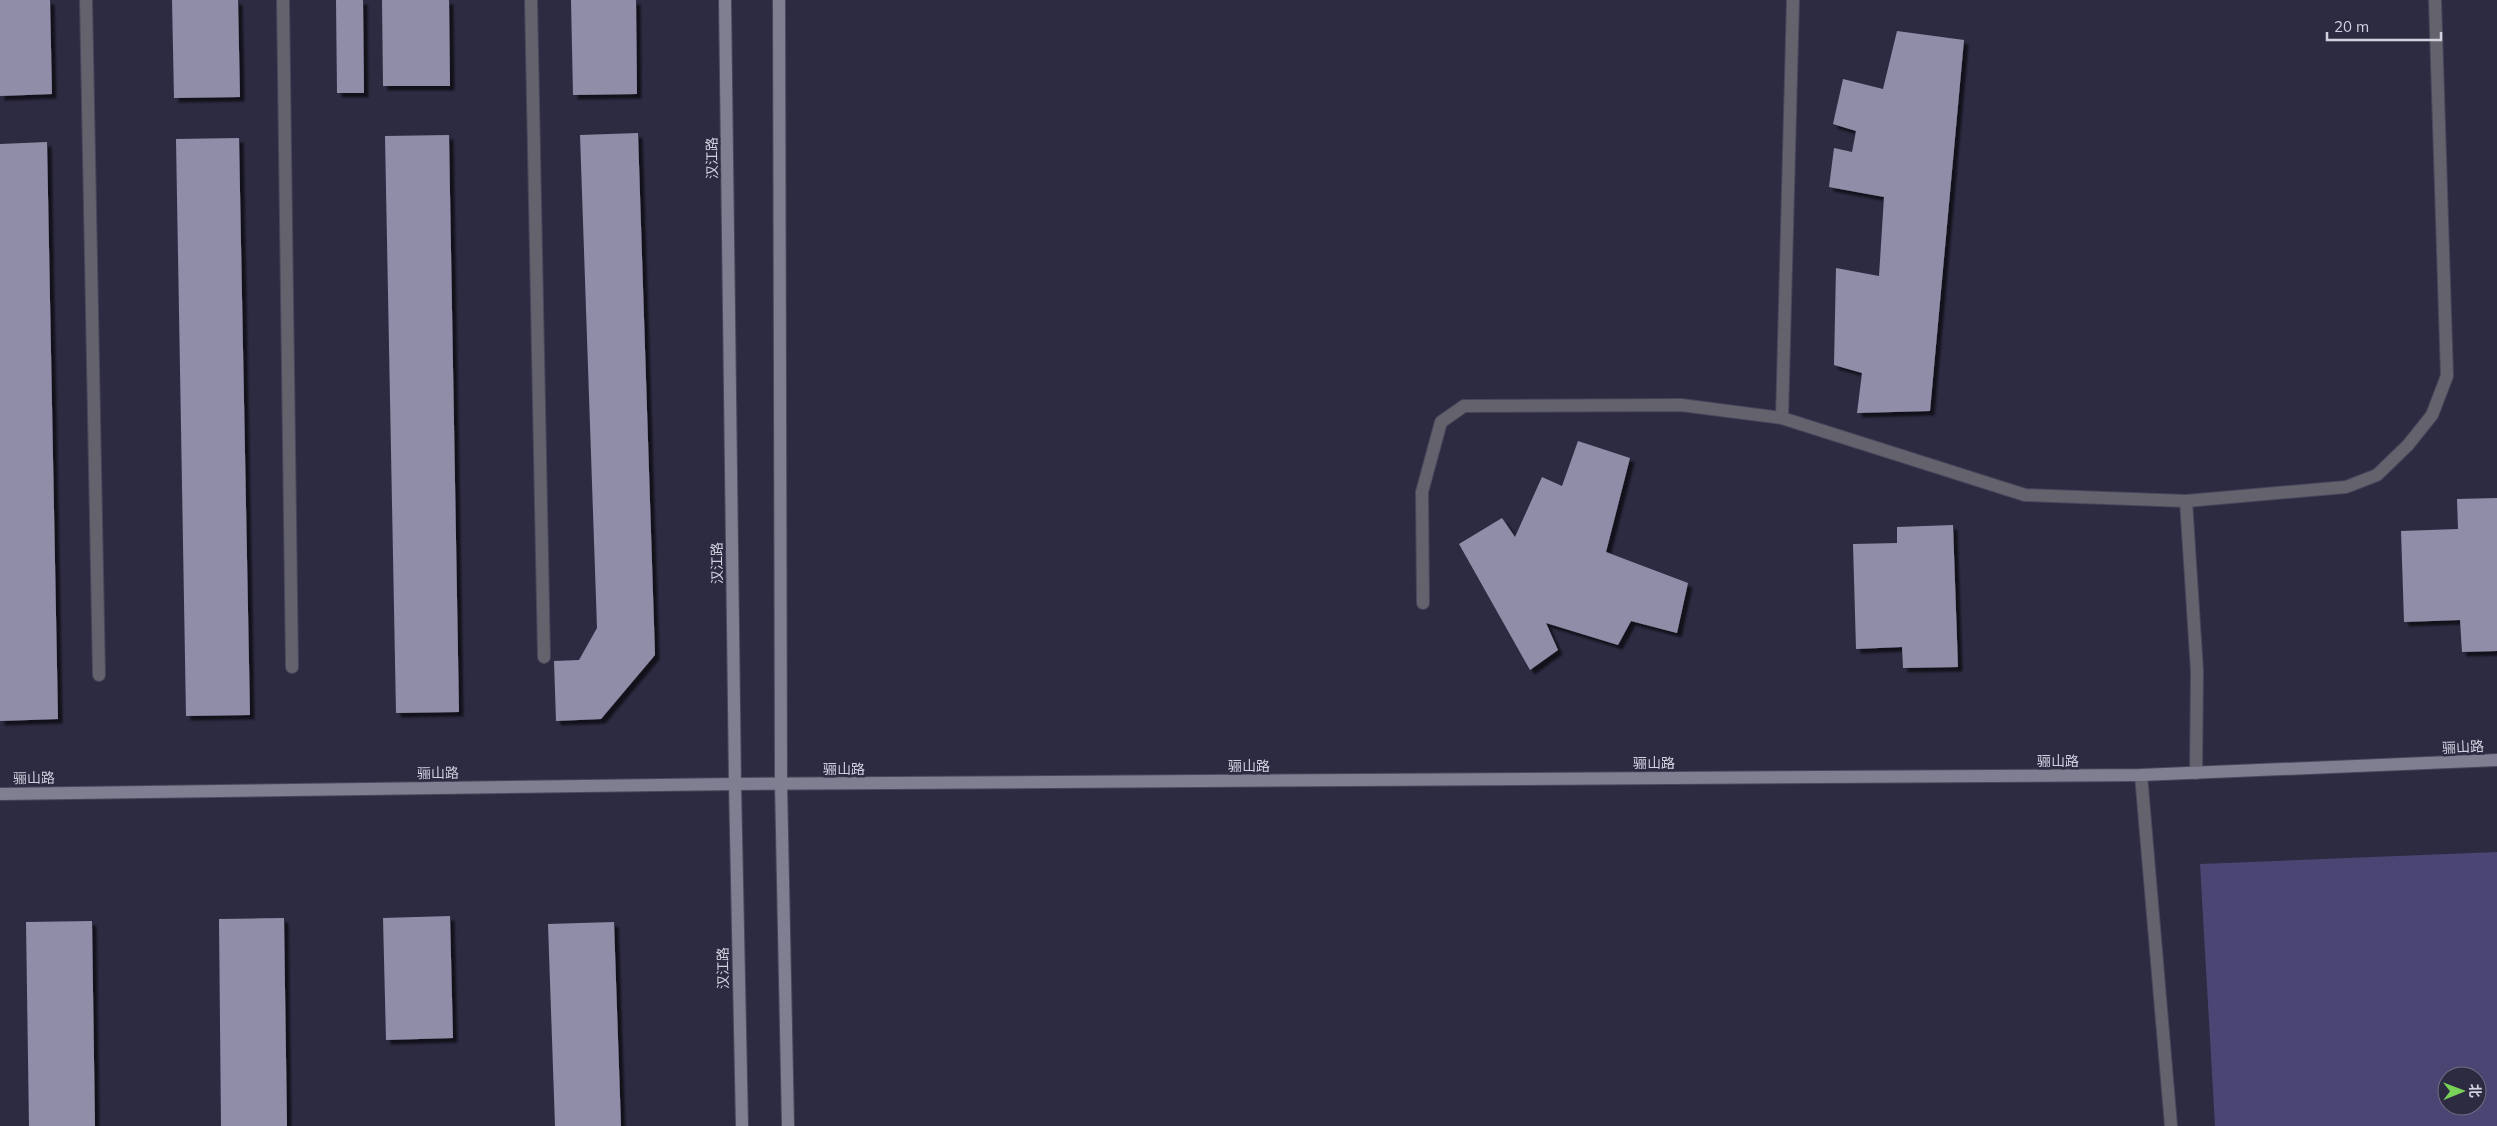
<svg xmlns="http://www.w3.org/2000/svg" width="2497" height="1126" font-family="Mulish,'Noto Sans SC',sans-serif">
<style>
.green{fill:#4a4573;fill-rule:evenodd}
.building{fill:#8f8da8;filter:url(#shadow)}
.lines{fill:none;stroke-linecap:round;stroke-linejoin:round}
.street-casing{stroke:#47465b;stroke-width:14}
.secondary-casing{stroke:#47465b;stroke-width:14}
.street{stroke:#63626d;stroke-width:12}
.secondary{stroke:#7f7f91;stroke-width:12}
.labels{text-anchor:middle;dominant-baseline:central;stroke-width:5;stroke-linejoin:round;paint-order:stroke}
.street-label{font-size:14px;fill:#d2d1e0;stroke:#2d2b42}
</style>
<defs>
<filter id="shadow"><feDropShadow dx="4.5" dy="4.5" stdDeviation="1" flood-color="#0009"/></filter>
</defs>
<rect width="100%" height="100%" fill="#2d2b42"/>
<path class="green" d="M 2497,852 L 2497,1126 L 2215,1126 L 2200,864 ZM 2447,1076 L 2477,1076 L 2477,1106 L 2447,1106 Z"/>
<g class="building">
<path d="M 0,0 L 50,0 L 52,94 L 0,96 Z"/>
<path d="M 172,0 L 238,0 L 240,97 L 174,98 Z"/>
<path d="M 336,0 L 363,0 L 364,93 L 337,93 Z"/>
<path d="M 382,0 L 449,0 L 450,86 L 383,86 Z"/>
<path d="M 571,0 L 636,0 L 637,94 L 573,95 Z"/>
<path d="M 1897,31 L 1964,40 L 1930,411 L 1857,413 L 1862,373 L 1834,365 L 1836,268 L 1879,276 L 1884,197 L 1829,187 L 1834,148 L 1852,152 L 1856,131 L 1833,124 L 1843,79 L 1883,89 Z"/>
<path d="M 638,133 L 655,655 L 601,719 L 556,721 L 554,661 L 579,660 L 597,628 L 580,135 Z"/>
<path d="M 449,135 L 459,712 L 396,713 L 385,136 Z"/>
<path d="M 239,138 L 250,715 L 186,716 L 176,139 Z"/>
<path d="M 47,142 L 58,719 L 0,721 L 0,144 Z"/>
<path d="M 1578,441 L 1630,458 L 1606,552 L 1688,583 L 1677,633 L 1631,621 L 1618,645 L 1546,623 L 1558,650 L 1530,670 L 1459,544 L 1502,518 L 1515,537 L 1542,477 L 1562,486 Z"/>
<path d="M 2497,498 L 2497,651 L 2462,652 L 2460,620 L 2404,622 L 2401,531 L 2458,529 L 2457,499 Z"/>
<path d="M 1953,525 L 1958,667 L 1903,668 L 1902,647 L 1856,649 L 1853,544 L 1897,543 L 1897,527 Z"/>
<path d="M 450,916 L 453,1038 L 386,1040 L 383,918 Z"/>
<path d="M 284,918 L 287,1126 L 221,1126 L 219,919 Z"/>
<path d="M 92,921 L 95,1126 L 29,1126 L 26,922 Z"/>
<path d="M 614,922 L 621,1126 L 555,1126 L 548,924 Z"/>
</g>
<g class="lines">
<defs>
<g id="street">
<path d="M 86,0 L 99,675"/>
<path d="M 283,0 L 292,667"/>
<path d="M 531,0 L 544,657"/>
<path d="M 1793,0 L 1782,418 L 2025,495 L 2186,501"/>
<path d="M 1423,603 L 1422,492 L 1441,422 L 1464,406 L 1681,405 L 1782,418"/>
<path d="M 2196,773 L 2197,671 L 2186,501 L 2346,487 L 2377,475 L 2408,445 L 2432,415 L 2447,376 L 2435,0"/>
<path d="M 2141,775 L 2171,1126"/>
</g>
<g id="secondary">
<path d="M 725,0 L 735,784 L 742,1126"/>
<path d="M 779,0 L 781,784 L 788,1126"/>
<path d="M 0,794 L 735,784 L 2141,775 L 2497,760"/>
</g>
</defs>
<use href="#street" class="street-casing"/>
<use href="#secondary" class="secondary-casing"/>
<use href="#street" class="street"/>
<use href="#secondary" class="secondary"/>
</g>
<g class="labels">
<g class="street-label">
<text transform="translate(712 158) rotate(-91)">汉江路</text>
<text transform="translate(717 563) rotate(-91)">汉江路</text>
<text transform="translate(2463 747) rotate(-3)">骊山路</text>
<text x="2058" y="761">骊山路</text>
<text x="1654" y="763">骊山路</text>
<text x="1249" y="766">骊山路</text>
<text x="844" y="769">骊山路</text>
<text transform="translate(438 773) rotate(-1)">骊山路</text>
<text transform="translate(34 778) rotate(-1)">骊山路</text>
<text transform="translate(723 968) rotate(-91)">汉江路</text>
</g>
</g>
<g transform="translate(2462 1091) rotate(89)"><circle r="24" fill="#2d2b42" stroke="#6f6d81"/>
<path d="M0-4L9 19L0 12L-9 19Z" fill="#79d157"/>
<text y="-8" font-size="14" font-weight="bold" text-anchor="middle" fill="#d2d1e0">北</text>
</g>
<path d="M2327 32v8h114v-8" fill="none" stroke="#d2d1e0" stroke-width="2.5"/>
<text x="2334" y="32" font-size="15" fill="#d2d1e0" stroke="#2d2b42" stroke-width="4" paint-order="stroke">20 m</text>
</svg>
